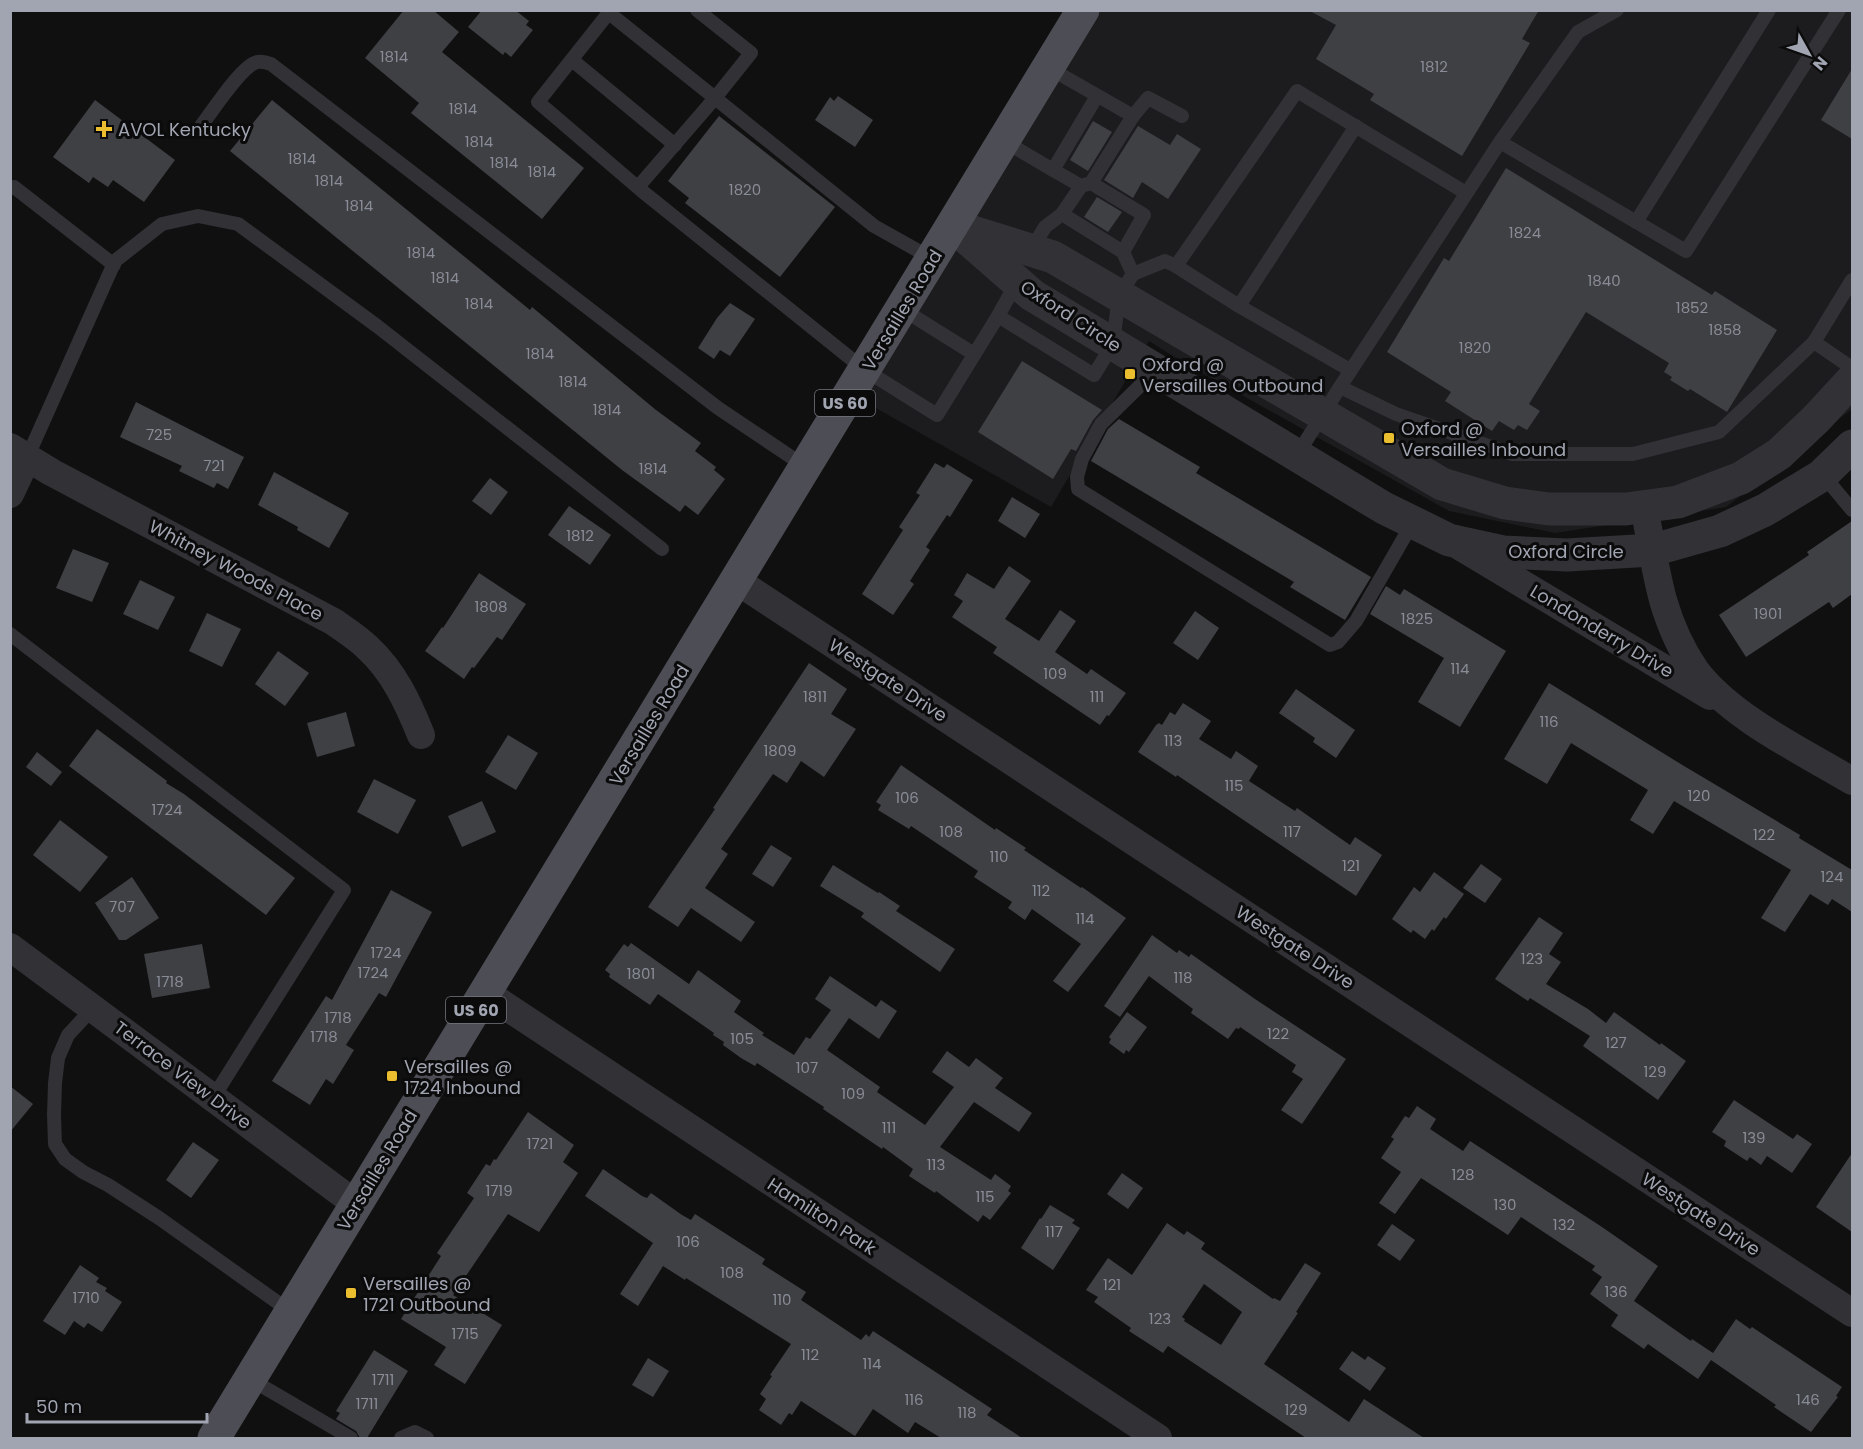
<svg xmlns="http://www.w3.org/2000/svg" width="1863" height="1449" font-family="Poppins,sans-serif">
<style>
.built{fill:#1c1c1e}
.building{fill:#3f4044;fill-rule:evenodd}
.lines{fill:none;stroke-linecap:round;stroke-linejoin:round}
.service{stroke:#313136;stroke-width:14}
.minor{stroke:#313136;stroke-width:28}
.tertiary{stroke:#313136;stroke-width:33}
.primary{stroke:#4d4e55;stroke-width:33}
.poi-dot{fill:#eabe2e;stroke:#0b0b0c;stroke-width:2}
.labels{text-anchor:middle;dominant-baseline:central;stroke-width:6;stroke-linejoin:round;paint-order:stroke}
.number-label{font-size:15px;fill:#888c96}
.shield{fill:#0b0b0c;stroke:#747780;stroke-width:1.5}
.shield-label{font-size:16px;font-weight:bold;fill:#a1a5b1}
.poi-label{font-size:18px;fill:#a1a5b1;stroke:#0b0b0c;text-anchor:start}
.street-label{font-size:18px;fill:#a1a5b1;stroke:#0b0b0c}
</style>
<rect width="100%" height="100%" fill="#101011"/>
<path class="built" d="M 1083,11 L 1852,11 L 1852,409 L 1726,507 L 1555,533 L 1449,511 L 1181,361 L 1149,341 L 1051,507 L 851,394 Z"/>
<g class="building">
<path d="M 404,10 L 433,10 L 459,32 L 442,52 L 584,168 L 542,219 L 411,113 L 419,103 L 365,58 Z"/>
<path d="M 482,10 L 515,10 L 529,21 L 526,25 L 533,30 L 511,57 L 505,52 L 503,55 L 468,27 Z"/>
<path d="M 1308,10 L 1539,10 L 1522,39 L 1530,43 L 1462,156 L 1370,100 L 1374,94 L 1316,59 L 1336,25 Z"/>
<path d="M 1852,69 L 1852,139 L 1821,120 Z"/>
<path d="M 838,96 L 873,120 L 855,147 L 815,120 L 830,97 L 834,101 Z"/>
<path d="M 95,100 L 175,160 L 144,202 L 113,180 L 108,187 L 93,177 L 89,183 L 53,157 Z"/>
<path d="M 272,100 L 530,310 L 532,307 L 656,410 L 701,443 L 695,451 L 716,467 L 714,470 L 725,479 L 698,515 L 685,505 L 680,512 L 622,470 L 230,151 Z"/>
<path d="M 719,116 L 835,207 L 780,277 L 685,203 L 689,198 L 668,181 Z"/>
<path d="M 1093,121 L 1112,132 L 1088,171 L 1070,160 Z"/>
<path d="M 1138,126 L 1170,145 L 1177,134 L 1201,149 L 1168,199 L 1142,182 L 1133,198 L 1104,180 Z"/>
<path d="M 1506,168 L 1712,295 L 1715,291 L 1777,330 L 1727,412 L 1690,389 L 1688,391 L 1670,380 L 1672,377 L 1664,372 L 1669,363 L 1586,312 L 1529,404 L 1540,411 L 1527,430 L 1518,425 L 1514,430 L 1499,421 L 1492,431 L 1445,401 L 1451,392 L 1387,352 L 1444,258 L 1449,261 Z"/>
<path d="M 1097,197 L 1122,212 L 1108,232 L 1084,217 Z"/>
<path d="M 730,303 L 755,319 L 730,356 L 720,350 L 714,359 L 698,348 L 717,318 Z"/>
<path d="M 1022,361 L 1102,410 L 1093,420 L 1076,451 L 1071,449 L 1053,479 L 978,432 Z"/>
<path d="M 136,402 L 244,457 L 228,489 L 217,483 L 214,488 L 179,471 L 182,466 L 120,437 Z"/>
<path d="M 1119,419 L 1200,467 L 1196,473 L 1371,577 L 1345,620 L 1290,587 L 1294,582 L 1091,461 L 1108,429 Z"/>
<path d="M 935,463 L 944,468 L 947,464 L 973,480 L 950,517 L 947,515 L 926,547 L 930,550 L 910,581 L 914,584 L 893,615 L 862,594 L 903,530 L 899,527 L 920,495 L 916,493 Z"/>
<path d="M 274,472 L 349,513 L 329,548 L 297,530 L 298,527 L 258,505 Z"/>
<path d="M 490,478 L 508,492 L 491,515 L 472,501 Z"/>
<path d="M 1012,497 L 1040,514 L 1025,538 L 998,521 Z"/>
<path d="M 569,506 L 611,535 L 590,565 L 548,535 Z"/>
<path d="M 1852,521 L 1852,594 L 1833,608 L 1829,602 L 1746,657 L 1719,615 L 1809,555 L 1807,552 Z"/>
<path d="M 73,549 L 109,563 L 92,602 L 56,588 Z"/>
<path d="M 1009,566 L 1031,581 L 1005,619 L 1039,641 L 1060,610 L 1076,621 L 1055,652 L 1087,674 L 1091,669 L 1126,693 L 1109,716 L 1107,715 L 1100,725 L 993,653 L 997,647 L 952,617 L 963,601 L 954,595 L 967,573 L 994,589 Z"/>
<path d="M 479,573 L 526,604 L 502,640 L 497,637 L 474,668 L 472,667 L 464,679 L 425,651 L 442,627 L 443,628 Z"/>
<path d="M 140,580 L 175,597 L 158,630 L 123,614 Z"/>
<path d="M 1386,586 L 1400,595 L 1404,589 L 1506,651 L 1460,727 L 1418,702 L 1444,658 L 1370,614 Z"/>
<path d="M 1195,611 L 1219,628 L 1198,660 L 1173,643 Z"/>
<path d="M 207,613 L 241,629 L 222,667 L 189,651 Z"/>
<path d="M 278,651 L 309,673 L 285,706 L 255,684 Z"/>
<path d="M 809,663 L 847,689 L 831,714 L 856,729 L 824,777 L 801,761 L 787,783 L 773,774 L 721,849 L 728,854 L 705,888 L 755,922 L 741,942 L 691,908 L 678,927 L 648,907 L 715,809 L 713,808 Z"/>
<path d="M 1549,683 L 1684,766 L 1800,835 L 1799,838 L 1852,870 L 1852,912 L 1832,899 L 1828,905 L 1810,894 L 1785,932 L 1761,918 L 1791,870 L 1674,801 L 1653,834 L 1630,820 L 1648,790 L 1571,743 L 1547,784 L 1504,759 Z"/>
<path d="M 1296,689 L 1355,730 L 1336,758 L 1313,742 L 1315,738 L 1279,713 Z"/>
<path d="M 1183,703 L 1211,721 L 1199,739 L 1231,759 L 1236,751 L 1258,766 L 1249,781 L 1295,811 L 1297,808 L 1350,845 L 1355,837 L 1382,855 L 1356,896 L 1177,775 L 1176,777 L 1138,752 L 1156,725 L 1159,723 L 1162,725 L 1170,712 L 1175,715 Z"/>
<path d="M 346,712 L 355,746 L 317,757 L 307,723 Z"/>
<path d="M 97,729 L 167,781 L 166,783 L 184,794 L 295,878 L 266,915 L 69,766 Z"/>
<path d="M 508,735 L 538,753 L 516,790 L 485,772 Z"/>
<path d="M 37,752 L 62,772 L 51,786 L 26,767 Z"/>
<path d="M 901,765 L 995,830 L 996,828 L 1026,848 L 1024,850 L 1081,888 L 1082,887 L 1126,918 L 1068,992 L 1053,981 L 1081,944 L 1032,909 L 1025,920 L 1008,908 L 1012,902 L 974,877 L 978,871 L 911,826 L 909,829 L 878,810 L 881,805 L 876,802 Z"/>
<path d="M 374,779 L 416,800 L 398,834 L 357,812 Z"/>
<path d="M 482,801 L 496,832 L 462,847 L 448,816 Z"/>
<path d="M 60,820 L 108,857 L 80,892 L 33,855 Z"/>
<path d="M 771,845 L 792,858 L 773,887 L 752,874 Z"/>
<path d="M 1481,864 L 1502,879 L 1485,903 L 1463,888 Z"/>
<path d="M 833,865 L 878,893 L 879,892 L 900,906 L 896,911 L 955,949 L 940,972 L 861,917 L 864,913 L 820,886 Z"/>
<path d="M 1434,872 L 1464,894 L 1446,919 L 1444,917 L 1434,931 L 1432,929 L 1425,939 L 1413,930 L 1411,933 L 1392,919 L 1414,887 L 1420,892 Z"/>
<path d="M 132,877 L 159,918 L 126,940 L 119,940 L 95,903 Z"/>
<path d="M 391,890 L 432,912 L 386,997 L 379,993 L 346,1045 L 354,1050 L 333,1084 L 326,1079 L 310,1105 L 272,1081 L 326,996 L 332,1000 Z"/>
<path d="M 1539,917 L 1563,933 L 1549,954 L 1561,962 L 1546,984 L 1588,1009 L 1606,1023 L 1614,1012 L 1660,1045 L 1661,1043 L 1686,1061 L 1658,1100 L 1583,1046 L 1590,1036 L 1530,998 L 1528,1001 L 1495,979 Z"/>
<path d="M 1152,935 L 1177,953 L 1179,950 L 1189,957 L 1191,954 L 1255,999 L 1346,1059 L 1302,1124 L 1281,1110 L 1303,1079 L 1292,1072 L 1296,1065 L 1240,1027 L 1239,1029 L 1236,1028 L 1228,1039 L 1191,1013 L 1193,1009 L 1149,976 L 1120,1017 L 1104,1006 Z"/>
<path d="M 631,943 L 689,984 L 698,970 L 741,1001 L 734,1012 L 764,1033 L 762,1035 L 794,1055 L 806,1037 L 810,1039 L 831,1010 L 815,999 L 830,976 L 876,1007 L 881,1000 L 897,1011 L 879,1039 L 849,1018 L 827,1050 L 880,1087 L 877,1092 L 925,1125 L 954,1087 L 932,1072 L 947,1051 L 969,1067 L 976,1058 L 1003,1078 L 995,1088 L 1032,1113 L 1019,1132 L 974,1102 L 940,1147 L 991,1180 L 995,1174 L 1011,1186 L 1008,1191 L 1011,1193 L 990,1220 L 983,1215 L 978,1222 L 936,1191 L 935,1193 L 909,1176 L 913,1169 L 883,1147 L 882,1149 L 823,1109 L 824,1107 L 757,1063 L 755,1066 L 741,1058 L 723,1045 L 724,1042 L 713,1035 L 714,1033 L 658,994 L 650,1005 L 609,977 L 610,974 L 605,970 L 624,944 L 628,947 Z"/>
<path d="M 202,944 L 210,988 L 152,998 L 144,954 Z"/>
<path d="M 1127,1012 L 1147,1027 L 1129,1052 L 1126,1050 L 1124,1054 L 1109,1043 L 1111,1039 L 1109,1037 Z"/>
<path d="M 10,1086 L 33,1104 L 10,1132 Z"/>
<path d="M 1734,1100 L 1793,1139 L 1797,1134 L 1812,1144 L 1792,1173 L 1767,1156 L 1761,1165 L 1750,1157 L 1747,1161 L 1724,1146 L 1726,1141 L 1712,1132 Z"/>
<path d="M 1417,1106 L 1436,1119 L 1430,1129 L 1463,1151 L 1470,1141 L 1602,1227 L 1658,1266 L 1634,1301 L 1691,1341 L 1692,1339 L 1713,1353 L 1736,1319 L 1750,1329 L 1752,1327 L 1842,1387 L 1836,1396 L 1838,1397 L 1811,1432 L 1774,1407 L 1776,1405 L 1711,1360 L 1698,1379 L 1648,1344 L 1644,1349 L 1611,1326 L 1618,1315 L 1590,1294 L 1602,1277 L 1592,1270 L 1595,1266 L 1521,1217 L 1508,1235 L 1421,1178 L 1395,1214 L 1379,1203 L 1401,1172 L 1381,1158 L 1394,1139 L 1391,1137 L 1405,1116 L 1409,1118 Z"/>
<path d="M 528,1112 L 574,1145 L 563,1162 L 578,1173 L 539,1232 L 508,1214 L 453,1295 L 502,1325 L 465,1384 L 434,1365 L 446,1347 L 401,1319 L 441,1256 L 437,1253 L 474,1198 L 467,1193 L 486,1164 L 490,1166 L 494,1159 L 496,1160 Z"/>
<path d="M 193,1142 L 219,1160 L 191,1198 L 166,1180 Z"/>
<path d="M 1852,1153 L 1852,1232 L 1816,1207 Z"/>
<path d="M 603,1169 L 642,1196 L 647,1198 L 651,1193 L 682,1215 L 691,1220 L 695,1214 L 765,1259 L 762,1264 L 806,1292 L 801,1300 L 861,1340 L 866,1334 L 869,1337 L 873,1331 L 992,1409 L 987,1415 L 1022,1438 L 941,1438 L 915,1422 L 908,1433 L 873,1409 L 855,1436 L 801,1401 L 792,1415 L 789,1413 L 781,1425 L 759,1410 L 766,1399 L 760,1394 L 772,1376 L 770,1375 L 791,1344 L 686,1278 L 685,1280 L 663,1266 L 638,1306 L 620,1294 L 653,1243 L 585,1196 Z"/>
<path d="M 1122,1173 L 1143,1188 L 1128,1209 L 1107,1194 Z"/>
<path d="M 1050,1205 L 1075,1220 L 1072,1223 L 1080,1228 L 1053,1270 L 1021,1248 L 1040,1218 L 1041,1219 Z"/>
<path d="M 1167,1223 L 1184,1235 L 1187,1231 L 1205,1243 L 1201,1249 L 1273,1299 L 1274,1298 L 1280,1301 L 1305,1263 L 1321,1273 L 1296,1312 L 1298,1313 L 1264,1364 L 1349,1422 L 1364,1399 L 1424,1438 L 1306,1438 L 1168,1346 L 1163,1353 L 1129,1331 L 1131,1328 L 1094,1302 L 1098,1297 L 1086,1290 L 1108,1258 L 1132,1275 ZM 1204,1284 L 1242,1312 L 1221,1345 L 1184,1321 L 1185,1319 L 1182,1317 Z"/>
<path d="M 1392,1224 L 1415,1240 L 1400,1261 L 1377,1245 Z"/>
<path d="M 80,1265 L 99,1278 L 96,1282 L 107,1288 L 105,1291 L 122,1302 L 102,1332 L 88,1323 L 84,1328 L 74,1321 L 65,1335 L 43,1321 Z"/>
<path d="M 374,1350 L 408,1371 L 367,1438 L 360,1438 L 356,1431 L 336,1419 L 340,1413 L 336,1411 Z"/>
<path d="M 1352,1351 L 1365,1360 L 1368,1356 L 1386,1368 L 1370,1391 L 1339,1369 Z"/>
<path d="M 648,1358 L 669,1371 L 653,1397 L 632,1385 Z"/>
</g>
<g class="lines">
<g class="service">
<path d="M 611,10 L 538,102 L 642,191 L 865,370 L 937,415 L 998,316"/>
<path d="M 697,10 L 751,53 L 715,98 L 874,226 L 933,259"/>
<path d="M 609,13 L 715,98 L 638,187"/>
<path d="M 572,60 L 675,145"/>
<path d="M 1049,68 L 1133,116 L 1091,183"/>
<path d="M 1133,116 L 1148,98 L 1182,116"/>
<path d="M 201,126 C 212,112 241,66 257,62 C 262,61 266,62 271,64 L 718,408 L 806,467"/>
<path d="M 1004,141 L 1053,170 L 1097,96"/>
<path d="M 1500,142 L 1686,251 L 1839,10"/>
<path d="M 1053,170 L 1081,186"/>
<path d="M 14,187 L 114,265"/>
<path d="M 1636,222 L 1769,10"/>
<path d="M 1031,250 L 1045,227 L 1062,214"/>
<path d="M 1123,252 L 1062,214 L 1081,186 L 1091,183 L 1144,215 L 1123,252 L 1133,274"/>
<path d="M 1017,282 L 998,316 L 1094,375 L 1113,344 L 1119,295 L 1133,274 L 1165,261 L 1176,266"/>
<path d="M 1239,306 L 1356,126"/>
<path d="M 902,309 L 974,354"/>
<path d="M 1814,342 L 1852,368"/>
<path d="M 1156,370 L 1101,424 L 1082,459 L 1077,477 L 1078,489 L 1330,645 L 1338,642 L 1356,621 L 1413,522"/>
<path d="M 1350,370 L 1239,306 L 1176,266 L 1297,91 L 1466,193"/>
<path d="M 1340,387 L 1396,414 L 1512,454 L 1633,454 L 1719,432 L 1814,342 L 1852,280"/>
<path d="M 1297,455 L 1340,387 L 1500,142 L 1578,32 L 1617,10"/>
<path d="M 27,458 L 115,261 L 162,224 L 198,216 L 238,224 L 377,326 L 662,549"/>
<path d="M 1823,475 L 1852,510"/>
<path d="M 10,634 L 344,890 L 213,1098"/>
<path d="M 93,1008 L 68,1035 L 58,1058 L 55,1083 L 54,1115 L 55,1144 L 65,1159 L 83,1172 L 108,1185 L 159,1218 L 291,1312"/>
<path d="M 250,1379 L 351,1438"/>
<path d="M 401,1438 L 415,1432 L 427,1438"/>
</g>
<g class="minor">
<path d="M 10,447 L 51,472 L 334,622 C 345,630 358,638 368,648 C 394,672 408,703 421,735"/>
<path d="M 10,494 L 27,458"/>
<path d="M 1644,506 C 1650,538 1655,570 1663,600 C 1670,624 1682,651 1696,671 C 1732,718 1802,751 1852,781"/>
<path d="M 1461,547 L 1710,696"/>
<path d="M 737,581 L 1852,1313"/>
<path d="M 10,947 L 356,1204"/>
<path d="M 486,993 L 1158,1438"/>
</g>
<g class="tertiary">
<path d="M 953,226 L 1032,295 L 1384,508 L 1449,540 L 1504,552 L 1567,555 L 1653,550 L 1720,531 L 1765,510 L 1821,476 L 1852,446"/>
<path d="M 963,229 L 1053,257 L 1442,484 L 1505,503 L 1549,509 L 1626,509 L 1678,502 L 1741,478 L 1779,454 L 1816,419 L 1852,380"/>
</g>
<path class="primary" d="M 214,1438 L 1083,10"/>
</g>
<g class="poi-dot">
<path d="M101 120h6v6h6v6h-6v6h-6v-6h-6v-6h6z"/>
<rect x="1124" y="368" width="12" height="12" rx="3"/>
<rect x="1383" y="432" width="12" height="12" rx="3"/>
<rect x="386" y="1070" width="12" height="12" rx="3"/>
<rect x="345" y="1287" width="12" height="12" rx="3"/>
</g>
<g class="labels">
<g class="number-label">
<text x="394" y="56">1814</text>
<text x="1434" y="66">1812</text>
<text x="463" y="108">1814</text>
<text x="479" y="141">1814</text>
<text x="302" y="158">1814</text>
<text x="504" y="162">1814</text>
<text x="542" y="171">1814</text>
<text x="329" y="180">1814</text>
<text x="745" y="189">1820</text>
<text x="359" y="205">1814</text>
<text x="1525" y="232">1824</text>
<text x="421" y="252">1814</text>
<text x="445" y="277">1814</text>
<text x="1604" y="280">1840</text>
<text x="479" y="303">1814</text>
<text x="1692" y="307">1852</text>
<text x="1725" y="329">1858</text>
<text x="1475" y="347">1820</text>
<text x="540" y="353">1814</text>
<text x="573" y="381">1814</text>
<text x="607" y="409">1814</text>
<text x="159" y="434">725</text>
<text x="214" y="465">721</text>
<text x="653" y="468">1814</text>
<text x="580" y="535">1812</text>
<text x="491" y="606">1808</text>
<text x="1768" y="613">1901</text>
<text x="1417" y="618">1825</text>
<text x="1460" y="668">114</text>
<text x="1055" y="673">109</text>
<text x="815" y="696">1811</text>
<text x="1097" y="696">111</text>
<text x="1549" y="721">116</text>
<text x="1173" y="740">113</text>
<text x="780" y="750">1809</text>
<text x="1234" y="785">115</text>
<text x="1699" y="795">120</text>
<text x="907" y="797">106</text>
<text x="167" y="809">1724</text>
<text x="951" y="831">108</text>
<text x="1292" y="831">117</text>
<text x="1764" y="834">122</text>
<text x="999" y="856">110</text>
<text x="1351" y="865">121</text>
<text x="1832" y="876">124</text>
<text x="1041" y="890">112</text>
<text x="122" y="906">707</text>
<text x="1085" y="918">114</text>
<text x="386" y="952">1724</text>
<text x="1532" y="958">123</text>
<text x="373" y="972">1724</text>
<text x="641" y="973">1801</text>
<text x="1183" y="977">118</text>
<text x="170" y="981">1718</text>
<text x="338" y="1017">1718</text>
<text x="1278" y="1033">122</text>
<text x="324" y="1036">1718</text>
<text x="742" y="1038">105</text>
<text x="1616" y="1042">127</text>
<text x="807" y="1067">107</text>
<text x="1655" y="1071">129</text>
<text x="853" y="1093">109</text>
<text x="889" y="1127">111</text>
<text x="1754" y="1137">139</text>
<text x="540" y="1143">1721</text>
<text x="936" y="1164">113</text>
<text x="1463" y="1174">128</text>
<text x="499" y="1190">1719</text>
<text x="985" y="1196">115</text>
<text x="1505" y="1204">130</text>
<text x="1564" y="1224">132</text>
<text x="1054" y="1231">117</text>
<text x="688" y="1241">106</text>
<text x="732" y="1272">108</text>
<text x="1112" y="1284">121</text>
<text x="1616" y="1291">136</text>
<text x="86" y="1297">1710</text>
<text x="782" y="1299">110</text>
<text x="1160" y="1318">123</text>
<text x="465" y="1333">1715</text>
<text x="810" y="1354">112</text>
<text x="872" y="1363">114</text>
<text x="383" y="1379">1711</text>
<text x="914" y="1399">116</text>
<text x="1808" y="1399">146</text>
<text x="367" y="1403">1711</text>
<text x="1296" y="1409">129</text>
<text x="967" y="1412">118</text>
</g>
<g class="shield">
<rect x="815" y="390" width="60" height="26" rx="4.5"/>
<rect x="446" y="997" width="60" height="26" rx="4.5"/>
</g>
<g class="shield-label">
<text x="845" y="403">US 60</text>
<text x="476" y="1010">US 60</text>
</g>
<g class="poi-label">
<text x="118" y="129">AVOL Kentucky</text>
<text x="1142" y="364">Oxford @<tspan x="1142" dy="21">Versailles Outbound</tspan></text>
<text x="1401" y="428">Oxford @<tspan x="1401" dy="21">Versailles Inbound</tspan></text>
<text x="404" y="1066">Versailles @<tspan x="404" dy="21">1724 Inbound</tspan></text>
<text x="363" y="1283">Versailles @<tspan x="363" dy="21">1721 Outbound</tspan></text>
</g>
<g class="street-label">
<text transform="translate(902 310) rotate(-59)">Versailles Road</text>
<text transform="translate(1071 316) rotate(33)">Oxford Circle</text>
<text x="1566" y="551">Oxford Circle</text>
<text transform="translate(236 570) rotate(28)">Whitney Woods Place</text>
<text transform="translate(1602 631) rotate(31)">Londonderry Drive</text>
<text transform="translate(888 680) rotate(33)">Westgate Drive</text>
<text transform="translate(649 725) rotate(-59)">Versailles Road</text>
<text transform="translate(1295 947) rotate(33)">Westgate Drive</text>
<text transform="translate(183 1075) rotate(37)">Terrace View Drive</text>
<text transform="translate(377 1170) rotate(-59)">Versailles Road</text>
<text transform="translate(1701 1214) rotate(33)">Westgate Drive</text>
<text transform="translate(822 1216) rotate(33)">Hamilton Park</text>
</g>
</g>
<rect width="1863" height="1449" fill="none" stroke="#a1a5b1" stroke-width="24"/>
<g transform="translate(1809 54) rotate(130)" stroke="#0b0b0c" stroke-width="4.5" paint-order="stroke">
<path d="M0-4.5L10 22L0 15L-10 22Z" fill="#a1a5b1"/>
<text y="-9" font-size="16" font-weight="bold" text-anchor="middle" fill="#a1a5b1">N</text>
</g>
<path d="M27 1413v9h180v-9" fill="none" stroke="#a1a5b1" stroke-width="3"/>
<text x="36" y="1413" font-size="18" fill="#a1a5b1" stroke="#0b0b0c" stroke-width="4.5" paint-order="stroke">50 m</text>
</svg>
